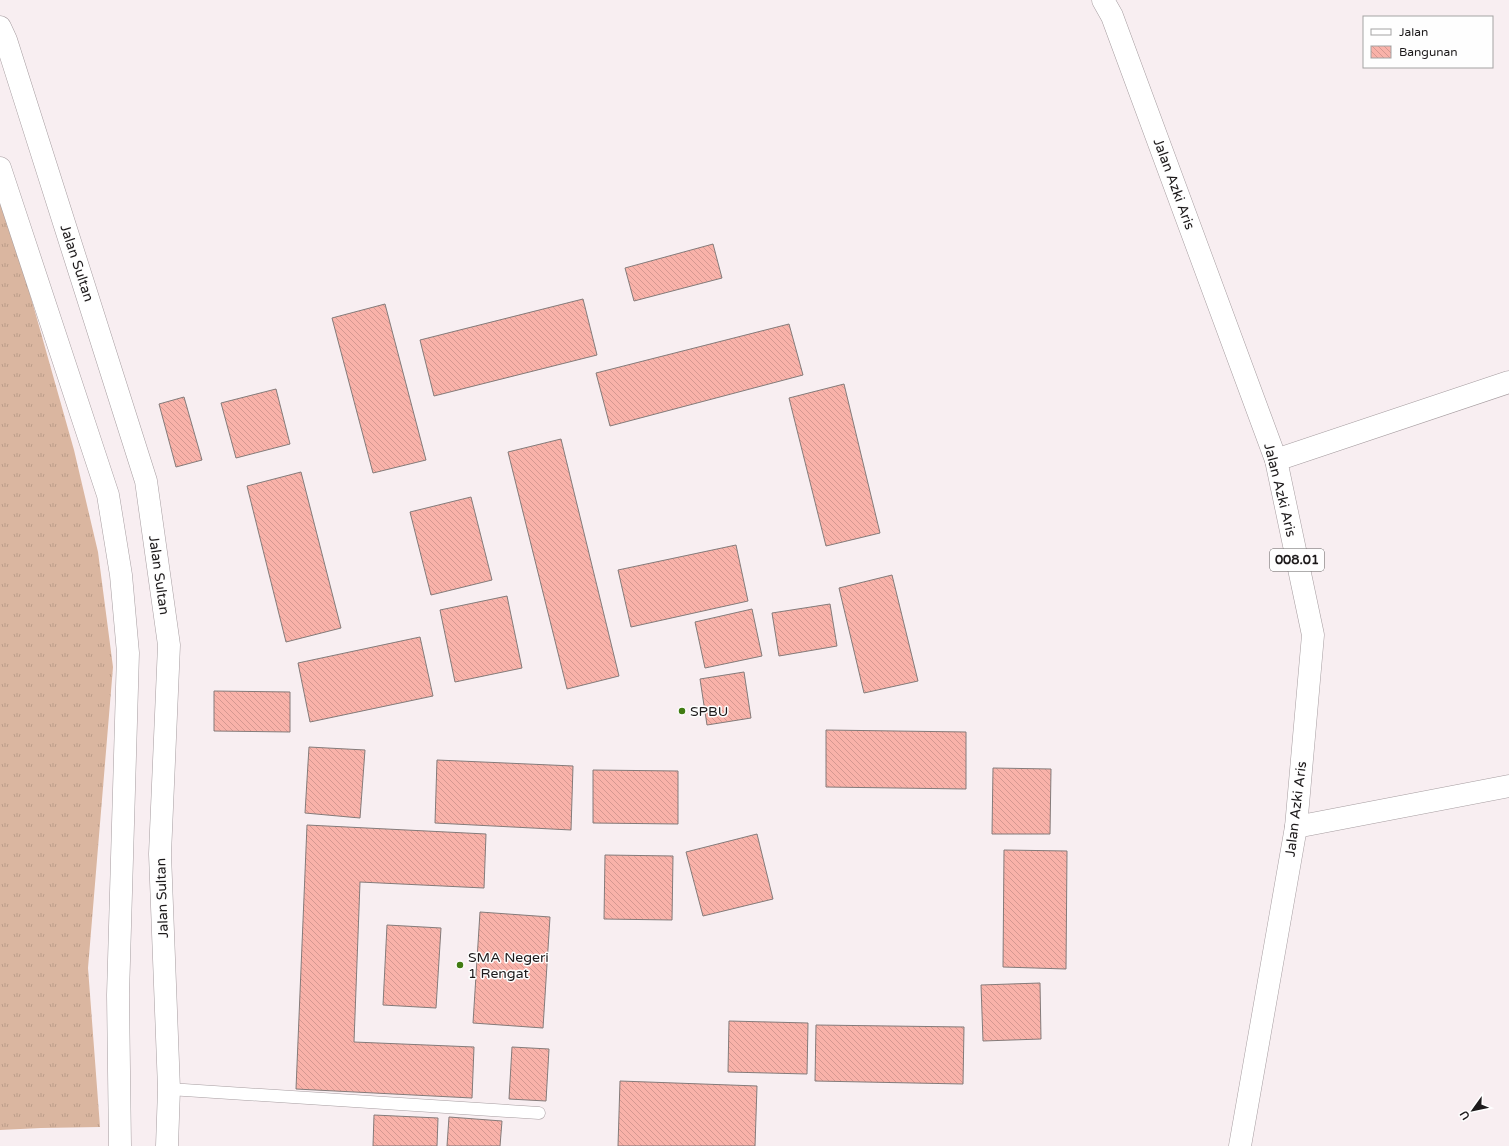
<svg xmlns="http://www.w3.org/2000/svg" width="1509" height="1146" font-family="'Varela Round',sans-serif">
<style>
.grass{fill:url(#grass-tufts)}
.building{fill:url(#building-back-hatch);stroke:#847b7a}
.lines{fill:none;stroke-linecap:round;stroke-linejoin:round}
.service-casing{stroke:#a69da0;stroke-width:13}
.minor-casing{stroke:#a69da0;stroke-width:23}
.secondary-casing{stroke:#a69da0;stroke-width:23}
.primary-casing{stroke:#a69da0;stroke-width:23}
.service{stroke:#fff;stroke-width:12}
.minor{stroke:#fff;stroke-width:22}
.secondary{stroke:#fff;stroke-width:22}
.primary{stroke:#fff;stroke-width:22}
.poi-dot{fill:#417b12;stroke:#fefefe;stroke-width:1.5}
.labels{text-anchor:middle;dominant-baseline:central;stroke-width:3;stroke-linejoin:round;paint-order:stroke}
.shield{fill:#fefefe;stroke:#605e5f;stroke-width:1}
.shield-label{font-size:13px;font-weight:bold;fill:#1d1a1b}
.street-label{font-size:14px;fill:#1d1a1b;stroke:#fefefe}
.poi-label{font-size:14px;fill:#1d1a1b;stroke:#fefefe;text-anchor:start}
</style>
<defs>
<pattern id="grass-tufts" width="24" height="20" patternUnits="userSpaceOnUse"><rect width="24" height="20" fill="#dab6a0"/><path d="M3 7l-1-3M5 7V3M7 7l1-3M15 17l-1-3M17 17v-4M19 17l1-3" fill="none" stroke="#bb9c89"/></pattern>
<pattern id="building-back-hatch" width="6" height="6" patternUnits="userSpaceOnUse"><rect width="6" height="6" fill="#f9b2a9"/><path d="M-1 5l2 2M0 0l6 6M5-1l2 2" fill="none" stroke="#d59891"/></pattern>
</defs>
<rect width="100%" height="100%" fill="#f8eef1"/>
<path class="grass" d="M 0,199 L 17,248 L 74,450 L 98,552 L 113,667 L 88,968 L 100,1127 L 41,1128 L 0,1130 Z"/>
<g class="building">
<path d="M 713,244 L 722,278 L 634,301 L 625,268 Z"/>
<path d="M 583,299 L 597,355 L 434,396 L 420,340 Z"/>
<path d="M 385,304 L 426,460 L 373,473 L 332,318 Z"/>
<path d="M 789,324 L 803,375 L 610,426 L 596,373 Z"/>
<path d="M 844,384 L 880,533 L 826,546 L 789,398 Z"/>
<path d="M 276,389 L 290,444 L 236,458 L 221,403 Z"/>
<path d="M 184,397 L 202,460 L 176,467 L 159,404 Z"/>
<path d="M 561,439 L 619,676 L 567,689 L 508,452 Z"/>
<path d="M 301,472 L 341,628 L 286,642 L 247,486 Z"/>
<path d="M 471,497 L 492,580 L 431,595 L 410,512 Z"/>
<path d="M 736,545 L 748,601 L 631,627 L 618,570 Z"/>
<path d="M 892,575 L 918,681 L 864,693 L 839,588 Z"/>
<path d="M 507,596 L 522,668 L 455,682 L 440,610 Z"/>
<path d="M 830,604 L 837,646 L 779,656 L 772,613 Z"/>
<path d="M 752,609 L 762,656 L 705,668 L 695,622 Z"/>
<path d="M 420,637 L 433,696 L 310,722 L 298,663 Z"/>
<path d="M 744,672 L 751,718 L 707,725 L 700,679 Z"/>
<path d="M 214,691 L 290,692 L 290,732 L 214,731 Z"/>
<path d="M 826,730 L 966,732 L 966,789 L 826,787 Z"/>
<path d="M 309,747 L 365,750 L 360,818 L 305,813 Z"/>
<path d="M 437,760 L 573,766 L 571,830 L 435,823 Z"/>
<path d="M 993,768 L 1051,769 L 1050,834 L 992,834 Z"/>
<path d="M 593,770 L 678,771 L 678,824 L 593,823 Z"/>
<path d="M 307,825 L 486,834 L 484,888 L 360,882 L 354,1042 L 474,1047 L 472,1098 L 296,1089 Z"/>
<path d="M 757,834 L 773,899 L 703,916 L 686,852 Z"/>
<path d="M 1004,850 L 1067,851 L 1066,969 L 1003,967 Z"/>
<path d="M 605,855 L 673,856 L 672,920 L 604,919 Z"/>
<path d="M 480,912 L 550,917 L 543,1028 L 473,1023 Z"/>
<path d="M 387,925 L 441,928 L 436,1008 L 383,1005 Z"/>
<path d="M 1040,983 L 1041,1039 L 983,1041 L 981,985 Z"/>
<path d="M 729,1021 L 808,1023 L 807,1074 L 728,1072 Z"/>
<path d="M 816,1025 L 964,1027 L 963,1084 L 815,1081 Z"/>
<path d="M 512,1047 L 549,1049 L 546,1101 L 509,1099 Z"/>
<path d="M 620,1081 L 757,1086 L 755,1146 L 618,1146 Z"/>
<path d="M 374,1115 L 438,1118 L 437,1146 L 373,1146 Z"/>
<path d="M 449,1117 L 502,1121 L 500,1146 L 447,1146 Z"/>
</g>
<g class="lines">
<defs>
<path id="service" d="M 169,1089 L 539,1113"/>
<g id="minor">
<path d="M 1276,460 L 1509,382"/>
<path d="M 1296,827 L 1509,786"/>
</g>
<g id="secondary">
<path d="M 0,27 L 6,40 L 146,481 L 169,645 L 160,854 L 169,1089 L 167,1146"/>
<path d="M 0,168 L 108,495 L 121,575 L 128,653 L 118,995 L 120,1146"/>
</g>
<path id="primary" d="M 1103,0 L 1112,16 L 1276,460 L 1313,635 L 1296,827 L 1240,1146"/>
</defs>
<use href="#service" class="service-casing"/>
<use href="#minor" class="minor-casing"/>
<use href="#secondary" class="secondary-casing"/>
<use href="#primary" class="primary-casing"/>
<use href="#service" class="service"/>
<use href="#minor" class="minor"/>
<use href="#secondary" class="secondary"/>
<use href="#primary" class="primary"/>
</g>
<g class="poi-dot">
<circle cx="682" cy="711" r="4"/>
<circle cx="460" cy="965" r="4"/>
</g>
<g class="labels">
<rect class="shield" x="1270" y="549" width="54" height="22" rx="3"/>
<g class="shield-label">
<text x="1297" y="560">008.01</text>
</g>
<g class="street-label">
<text transform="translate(1174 184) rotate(70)">Jalan Azki Aris</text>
<text transform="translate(77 263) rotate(72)">Jalan Sultan</text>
<text transform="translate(1280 490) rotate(76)">Jalan Azki Aris</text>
<text transform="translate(159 575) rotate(82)">Jalan Sultan</text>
<text transform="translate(1296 809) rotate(-83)">Jalan Azki Aris</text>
<text transform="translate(162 898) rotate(-92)">Jalan Sultan</text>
</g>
<g class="poi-label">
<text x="690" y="711">SPBU</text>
<text x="468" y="957">SMA Negeri<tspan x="468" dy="16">1 Rengat</tspan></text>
</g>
</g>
<rect x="1363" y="16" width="130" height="52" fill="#fefefe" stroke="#a4a3a3"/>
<rect x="1371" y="29" width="20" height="6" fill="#ffffff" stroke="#a4a3a3"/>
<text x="1399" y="36" font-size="12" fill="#1d1a1b">Jalan</text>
<rect x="1371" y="46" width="20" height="12" fill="url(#building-back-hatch)" stroke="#a4a3a3"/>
<text x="1399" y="56" font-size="12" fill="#1d1a1b">Bangunan</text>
<g transform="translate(1473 1110) rotate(237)" stroke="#fefefe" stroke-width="3" paint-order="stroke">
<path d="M0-3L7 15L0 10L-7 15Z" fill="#1d1a1b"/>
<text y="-6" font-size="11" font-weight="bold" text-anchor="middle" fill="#1d1a1b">U</text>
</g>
</svg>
